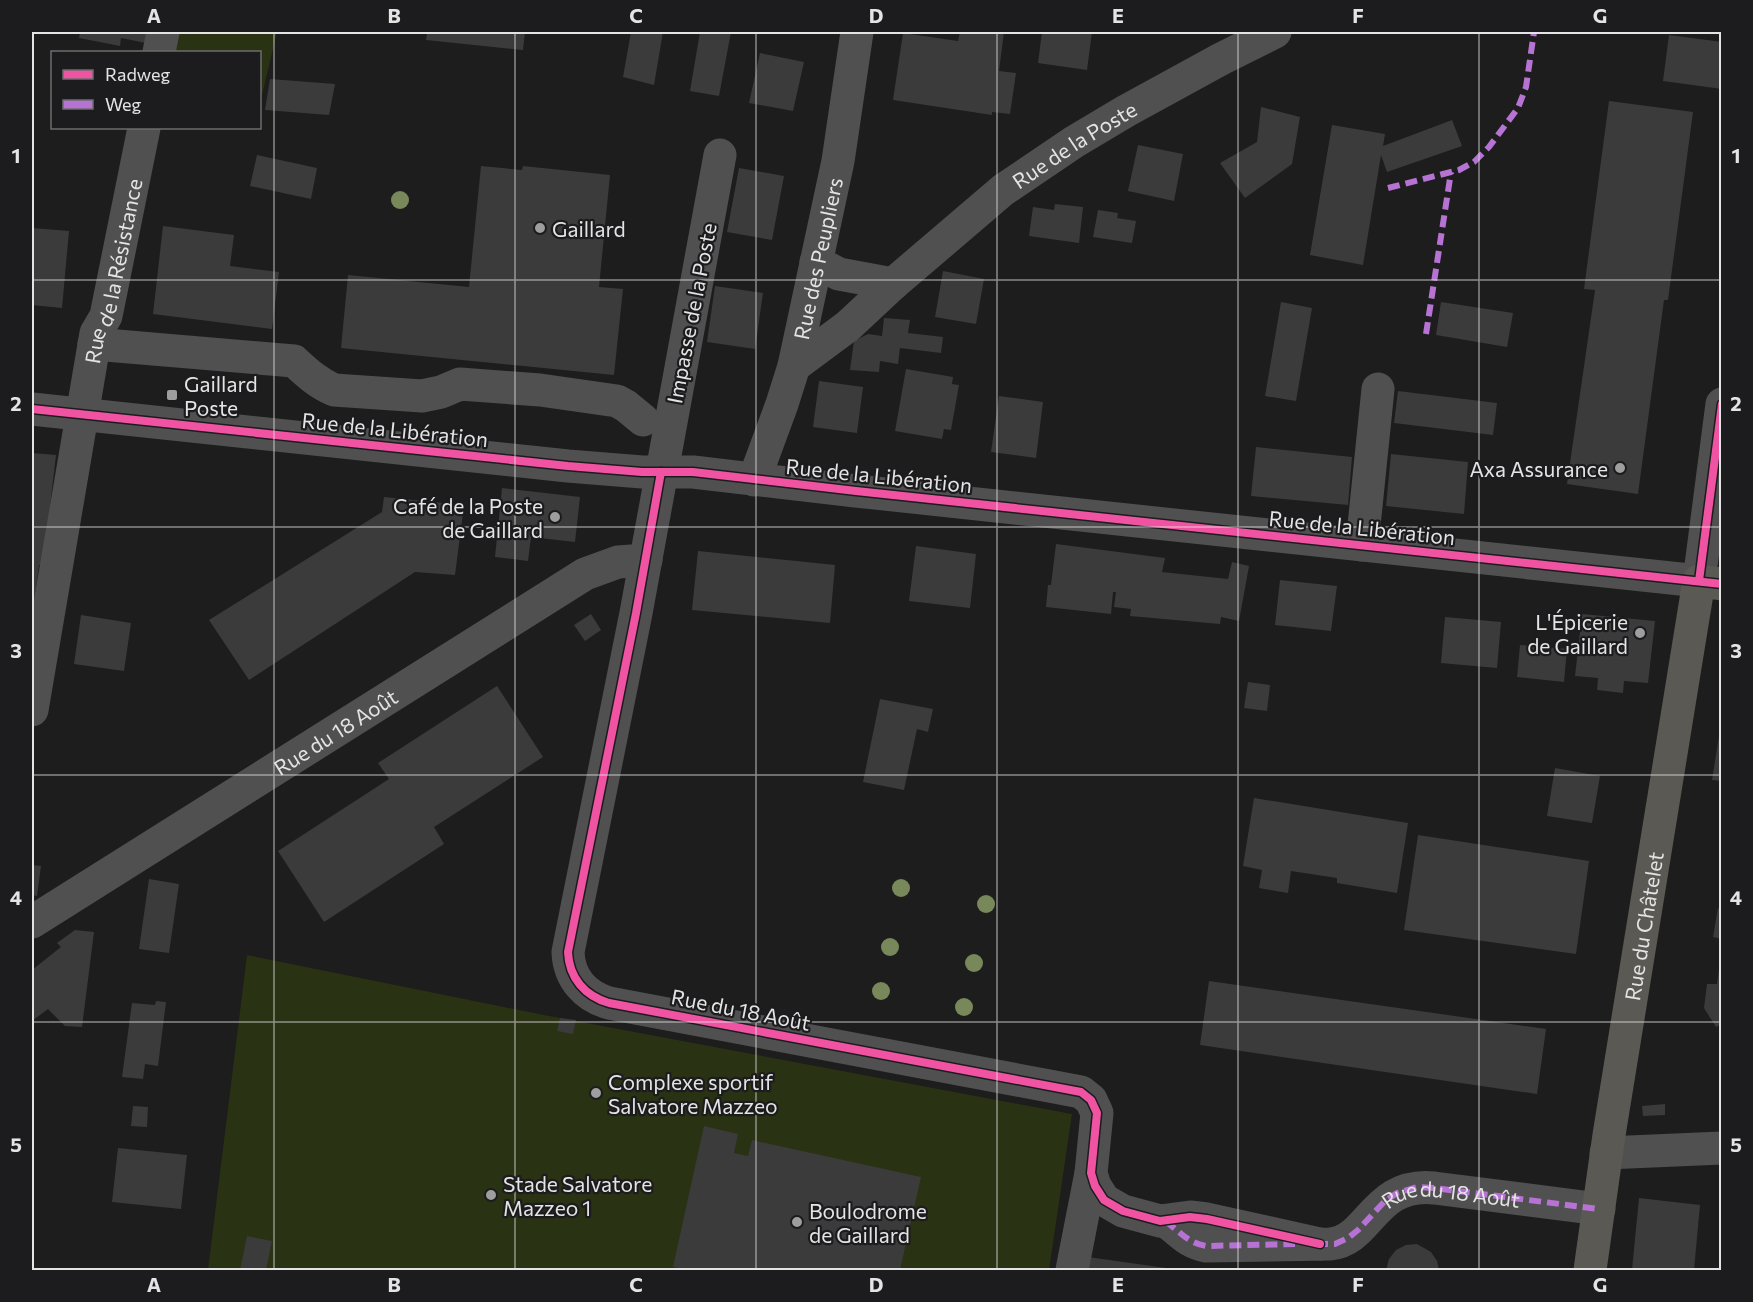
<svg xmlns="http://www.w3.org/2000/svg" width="1753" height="1302" font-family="Commissioner,sans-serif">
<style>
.green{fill:#293213}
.building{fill:#3b3b3b}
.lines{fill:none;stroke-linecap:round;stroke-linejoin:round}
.minor{stroke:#505051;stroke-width:33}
.major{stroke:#5b5954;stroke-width:33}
.quiet{stroke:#b673d3;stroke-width:6;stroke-dasharray:12 6;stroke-linecap:butt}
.cycleway-casing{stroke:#1c1c1e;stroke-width:11}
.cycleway{stroke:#f153a3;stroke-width:8}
.tree{fill:#79885a}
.grid{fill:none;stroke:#e4e4e5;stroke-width:1.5;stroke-opacity:0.55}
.poi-dot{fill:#9e9e9f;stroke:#1c1c1e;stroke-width:2}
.labels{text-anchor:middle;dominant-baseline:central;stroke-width:4.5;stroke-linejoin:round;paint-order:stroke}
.street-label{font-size:21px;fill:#e4e4e5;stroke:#1c1c1e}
.poi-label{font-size:21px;fill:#e4e4e5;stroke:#1c1c1e;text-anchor:start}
.neatline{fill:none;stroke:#e4e4e5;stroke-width:2}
.grid-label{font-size:20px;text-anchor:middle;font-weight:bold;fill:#e4e4e5}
</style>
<rect width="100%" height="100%" fill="#1d1d1d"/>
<g class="green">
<path d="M 175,32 L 277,32 L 262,95 L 260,95 L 260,52 L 171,52 Z"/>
<path d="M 247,955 L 544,1015 L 1072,1114 L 1049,1270 L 208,1270 Z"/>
</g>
<g class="building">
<path d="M 80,32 L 154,32 L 146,43 L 121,38 L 120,46 L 79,38 Z"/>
<path d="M 420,32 L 525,32 L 523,50 L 426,40 L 427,34 L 420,33 Z"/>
<path d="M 631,32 L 663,32 L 654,85 L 623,77 Z"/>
<path d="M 700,32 L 731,32 L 719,96 L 690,91 Z"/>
<path d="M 960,32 L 1004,32 L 999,71 L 1016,73 L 1010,114 L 992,112 L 992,115 L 893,100 L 903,33 L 958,41 Z"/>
<path d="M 1042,32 L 1092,32 L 1087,70 L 1038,63 Z"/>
<path d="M 1669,35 L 1722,42 L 1722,89 L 1663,81 Z"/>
<path d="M 760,53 L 804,62 L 793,111 L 749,103 Z"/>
<path d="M 270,79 L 335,84 L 329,115 L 265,110 Z"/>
<path d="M 1609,101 L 1693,112 L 1668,300 L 1664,300 L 1638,494 L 1567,484 L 1595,290 L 1584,289 Z"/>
<path d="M 1261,107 L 1300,117 L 1292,164 L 1245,198 L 1220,163 L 1257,142 Z"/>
<path d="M 1452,120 L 1462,146 L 1387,172 L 1381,155 L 1363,265 L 1310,255 L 1332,125 L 1385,134 L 1383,146 Z"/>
<path d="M 1138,145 L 1183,154 L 1174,201 L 1128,191 Z"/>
<path d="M 257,155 L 317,168 L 311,199 L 250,186 Z"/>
<path d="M 481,166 L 522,170 L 523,166 L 610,175 L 599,287 L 623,289 L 614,375 L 341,348 L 348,275 L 469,287 Z"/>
<path d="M 739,168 L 784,176 L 772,240 L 727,232 Z"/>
<path d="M 1055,204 L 1083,207 L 1079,243 L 1029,236 L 1033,207 L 1054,210 Z"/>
<path d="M 1098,210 L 1118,213 L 1117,218 L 1136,221 L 1132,243 L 1093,237 Z"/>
<path d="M 163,226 L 234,235 L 230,266 L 279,272 L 272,329 L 153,314 Z"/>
<path d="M 32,228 L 69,231 L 62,308 L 32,305 Z"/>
<path d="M 943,271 L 984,279 L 976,324 L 935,317 Z"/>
<path d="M 715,286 L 763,293 L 755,349 L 707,342 Z"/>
<path d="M 1281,302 L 1312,308 L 1296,401 L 1265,396 Z"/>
<path d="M 1441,302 L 1513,313 L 1507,347 L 1436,335 Z"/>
<path d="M 884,318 L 910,320 L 908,333 L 943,337 L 941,353 L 900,348 L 898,364 L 880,361 L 879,372 L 850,370 L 854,341 L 868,334 L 882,336 Z"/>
<path d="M 906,369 L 953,377 L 952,384 L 959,385 L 951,430 L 944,429 L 942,439 L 895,431 Z"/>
<path d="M 819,381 L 863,387 L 857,433 L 813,427 Z"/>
<path d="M 1398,391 L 1497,403 L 1493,435 L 1394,423 Z"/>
<path d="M 999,396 L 1043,402 L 1036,458 L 991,452 Z"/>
<path d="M 1256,447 L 1352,457 L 1348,505 L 1251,496 Z"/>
<path d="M 32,453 L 56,455 L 49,515 L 48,566 L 39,565 L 33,612 L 32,612 Z"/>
<path d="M 1391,454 L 1468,462 L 1464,514 L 1386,506 Z"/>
<path d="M 502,488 L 580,497 L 575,542 L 531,537 L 528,561 L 495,557 Z"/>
<path d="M 384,497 L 464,505 L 455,575 L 415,572 L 249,680 L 209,620 L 382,512 Z"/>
<path d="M 1056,544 L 1165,558 L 1162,572 L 1228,579 L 1232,562 L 1249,566 L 1239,621 L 1221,617 L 1220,624 L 1130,616 L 1131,609 L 1114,607 L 1116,592 L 1113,592 L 1111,614 L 1046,607 L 1048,585 L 1051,585 Z"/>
<path d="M 916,546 L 976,554 L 970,608 L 909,601 Z"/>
<path d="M 698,551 L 835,565 L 830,623 L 692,610 Z"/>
<path d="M 1280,580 L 1337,586 L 1331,631 L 1275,625 Z"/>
<path d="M 591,614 L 601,630 L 585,641 L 574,625 Z"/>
<path d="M 1582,614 L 1655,621 L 1648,683 L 1624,681 L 1623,693 L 1597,690 L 1598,678 L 1575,676 Z"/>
<path d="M 81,615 L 131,623 L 124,671 L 74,664 Z"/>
<path d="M 1445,617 L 1501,622 L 1497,668 L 1441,663 Z"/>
<path d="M 1520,645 L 1567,649 L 1564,682 L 1517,677 Z"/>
<path d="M 1248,682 L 1270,685 L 1267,711 L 1244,708 Z"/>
<path d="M 497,686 L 543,757 L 434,827 L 444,844 L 324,922 L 278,851 L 389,779 L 378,763 Z"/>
<path d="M 880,699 L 933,709 L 928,732 L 917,729 L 904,790 L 863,782 Z"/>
<path d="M 1720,730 L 1722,730 L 1722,781 L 1712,780 Z"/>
<path d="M 1555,768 L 1600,776 L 1592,823 L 1547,816 Z"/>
<path d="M 1254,798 L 1408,823 L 1397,893 L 1337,883 L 1337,878 L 1291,871 L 1288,893 L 1259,888 L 1262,870 L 1243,866 Z"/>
<path d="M 1418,835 L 1589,861 L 1576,954 L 1404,930 Z"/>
<path d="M 32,865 L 41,866 L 37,896 L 32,895 Z"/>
<path d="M 149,879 L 179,884 L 169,953 L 139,949 Z"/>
<path d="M 1718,908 L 1722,909 L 1722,939 L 1713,937 Z"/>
<path d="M 75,930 L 94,932 L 82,1027 L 65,1026 L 48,1009 L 32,1021 L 32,970 L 61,947 L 57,943 Z"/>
<path d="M 1720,962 L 1722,962 L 1722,1024 L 1716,1027 L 1704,1008 L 1707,984 L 1717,984 Z"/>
<path d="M 1209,981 L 1546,1029 L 1537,1094 L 1200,1045 Z"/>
<path d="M 156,1001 L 166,1002 L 158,1066 L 145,1064 L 143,1079 L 122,1077 L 132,1003 L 155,1005 Z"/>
<path d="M 560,1018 L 576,1020 L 573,1034 L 557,1031 Z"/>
<path d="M 1665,1104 L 1665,1115 L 1643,1116 L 1642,1106 Z"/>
<path d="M 133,1106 L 148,1107 L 147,1127 L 131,1126 Z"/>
<path d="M 704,1126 L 738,1134 L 734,1153 L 748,1156 L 752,1140 L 921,1177 L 900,1270 L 689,1270 L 673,1267 Z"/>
<path d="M 118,1148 L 187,1155 L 181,1209 L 112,1202 Z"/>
<path d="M 1639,1198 L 1700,1205 L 1694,1270 L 1632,1270 Z"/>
<path d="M 247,1236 L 272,1241 L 266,1270 L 240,1270 Z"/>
<path d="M 1417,1244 L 1431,1252 L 1437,1261 L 1439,1270 L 1386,1270 L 1389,1259 L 1396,1250 L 1406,1245 Z"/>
<path d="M 1081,1256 L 1173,1269 L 1173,1270 L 1079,1270 Z"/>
</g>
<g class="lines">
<g class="minor">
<path d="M 159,52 L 163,32"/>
<path d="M 720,155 L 636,613 L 568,952 C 569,978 585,996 609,1003 L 1081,1092 L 1091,1100 L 1097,1113 L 1091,1173 L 1095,1186 L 1104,1200 L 1123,1211 L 1160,1221 L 1190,1217 L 1207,1219 L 1320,1244"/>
<path d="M 816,262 L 839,274 L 893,284"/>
<path d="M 94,344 L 294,361 C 307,373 318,383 334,390 L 422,396 L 441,392 L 460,384 L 540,390 L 617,401 L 626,406 L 643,420"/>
<path id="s1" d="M 794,366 L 848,326 L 893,284 L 1003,190 L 1074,142 L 1126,111 L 1221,59 L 1275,32"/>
<path d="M 32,409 L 568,466 L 642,472 L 693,472 L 856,491 L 1699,581 L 1722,404"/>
<path id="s2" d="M 754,480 L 782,404 L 794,366 L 838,161 L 857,32"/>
<path d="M 1362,545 L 1378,389"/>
<path id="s3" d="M 32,710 L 96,333 L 106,316 L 144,128"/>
<path id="s4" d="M 32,922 L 585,574 L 618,562 L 646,560"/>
<path d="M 1606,1153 L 1722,1148"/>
<path d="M 1165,1221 C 1181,1232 1186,1242 1206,1246 L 1330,1244 C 1370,1241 1373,1182 1434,1188 L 1599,1209"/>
<path d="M 1072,1270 L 1091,1173"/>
</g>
<path class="major" id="s5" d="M 1590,1270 L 1609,1135 L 1699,581 L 1722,584"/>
<g class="quiet">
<path d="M 1388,188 L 1459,170 L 1474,162 L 1489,147 L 1518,108 L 1526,87 L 1534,32"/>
<path d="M 1426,334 L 1451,172"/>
<path d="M 1165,1221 C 1181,1232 1186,1242 1206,1246 L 1295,1244"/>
<path id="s6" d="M 1316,1244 L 1335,1244 L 1348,1238 L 1358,1230 L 1385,1201 L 1397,1193 L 1417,1187 L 1434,1188 L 1599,1209"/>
</g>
<defs>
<g id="cycleway">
<path d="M 32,409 L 568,466 L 642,472 L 693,472 L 856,491 L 1722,584"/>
<path d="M 661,472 L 636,613 L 568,952 C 569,978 585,996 609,1003 L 1081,1092 L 1091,1100 L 1097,1113 L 1091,1173 L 1095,1186 L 1104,1200 L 1123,1211 L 1160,1221 L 1190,1217 L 1207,1219 L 1320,1244"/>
<path d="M 1699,581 L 1722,404"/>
</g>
</defs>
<use href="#cycleway" class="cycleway-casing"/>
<use href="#cycleway" class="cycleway"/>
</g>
<g class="tree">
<circle cx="400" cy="200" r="9"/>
<circle cx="901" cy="888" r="9"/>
<circle cx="986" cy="904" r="9"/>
<circle cx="890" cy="947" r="9"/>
<circle cx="974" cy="963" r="9"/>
<circle cx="881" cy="991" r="9"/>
<circle cx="964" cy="1007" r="9"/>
</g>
<path class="grid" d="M 274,32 L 274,1270M 515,32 L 515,1270M 756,32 L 756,1270M 997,32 L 997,1270M 1238,32 L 1238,1270M 1479,32 L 1479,1270M 32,280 L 1722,280M 32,527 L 1722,527M 32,775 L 1722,775M 32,1022 L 1722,1022"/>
<g class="poi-dot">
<circle cx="540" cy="228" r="6"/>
<rect x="166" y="389" width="12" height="12" rx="3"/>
<circle cx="1620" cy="468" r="6"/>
<circle cx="555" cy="517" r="6"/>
<circle cx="1640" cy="633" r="6"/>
<circle cx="596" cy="1093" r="6"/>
<circle cx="491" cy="1195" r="6"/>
<circle cx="797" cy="1222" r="6"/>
</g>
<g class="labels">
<g class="street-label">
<text stroke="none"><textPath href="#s1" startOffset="358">Rue de la Poste</textPath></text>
<text stroke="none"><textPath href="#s2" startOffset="231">Rue des Peupliers</textPath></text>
<text stroke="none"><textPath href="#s3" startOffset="447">Rue de la Résistance</textPath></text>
<text transform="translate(691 313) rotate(-79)">Impasse de la Poste</text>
<text transform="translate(395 429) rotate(6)">Rue de la Libération</text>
<text transform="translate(879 475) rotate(6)">Rue de la Libération</text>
<text transform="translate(1362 527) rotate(6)">Rue de la Libération</text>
<text stroke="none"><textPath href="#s4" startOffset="358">Rue du 18 Août</textPath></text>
<text stroke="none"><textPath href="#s5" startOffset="348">Rue du Châtelet</textPath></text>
<text transform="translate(741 1009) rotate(11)">Rue du 18 Août</text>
<text stroke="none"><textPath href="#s6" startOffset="154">Rue du 18 Août</textPath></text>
</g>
<g class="poi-label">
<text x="552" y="228">Gaillard</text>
<text x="184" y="383">Gaillard<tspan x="184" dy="24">Poste</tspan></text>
<text x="1608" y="468" text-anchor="end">Axa Assurance</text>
<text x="543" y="505" text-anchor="end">Café de la Poste<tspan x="543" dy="24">de Gaillard</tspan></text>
<text x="1628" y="621" text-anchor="end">L'Épicerie<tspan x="1628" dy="24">de Gaillard</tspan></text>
<text x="608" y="1081">Complexe sportif<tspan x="608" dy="24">Salvatore Mazzeo</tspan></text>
<text x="503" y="1183">Stade Salvatore<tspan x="503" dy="24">Mazzeo 1</tspan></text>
<text x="809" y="1210">Boulodrome<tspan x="809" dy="24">de Gaillard</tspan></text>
</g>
</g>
<rect width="1753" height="1302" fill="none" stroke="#1c1c1e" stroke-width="66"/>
<rect x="51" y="51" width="210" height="78" fill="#1c1c1e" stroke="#6c6c6e" stroke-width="1.5"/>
<rect x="63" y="70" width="30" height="9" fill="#f153a3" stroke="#6c6c6e" stroke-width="1.5"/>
<text x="105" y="81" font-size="18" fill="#e4e4e5">Radweg</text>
<rect x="63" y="100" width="30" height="9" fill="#b673d3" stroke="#6c6c6e" stroke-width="1.5"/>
<text x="105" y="111" font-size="18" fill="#e4e4e5">Weg</text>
<rect x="33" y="33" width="1687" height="1236" class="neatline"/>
<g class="grid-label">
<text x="154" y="23">A</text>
<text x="394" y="23">B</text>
<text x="636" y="23">C</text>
<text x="876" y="23">D</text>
<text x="1118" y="23">E</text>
<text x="1358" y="23">F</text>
<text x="1600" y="23">G</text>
<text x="16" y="163">1</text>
<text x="1736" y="163">1</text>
<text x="16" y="411">2</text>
<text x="1736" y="411">2</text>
<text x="16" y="658">3</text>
<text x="1736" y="658">3</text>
<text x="16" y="905">4</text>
<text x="1736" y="905">4</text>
<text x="16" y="1152">5</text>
<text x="1736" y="1152">5</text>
<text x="154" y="1292">A</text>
<text x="394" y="1292">B</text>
<text x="636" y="1292">C</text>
<text x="876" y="1292">D</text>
<text x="1118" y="1292">E</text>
<text x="1358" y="1292">F</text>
<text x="1600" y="1292">G</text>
</g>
</svg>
